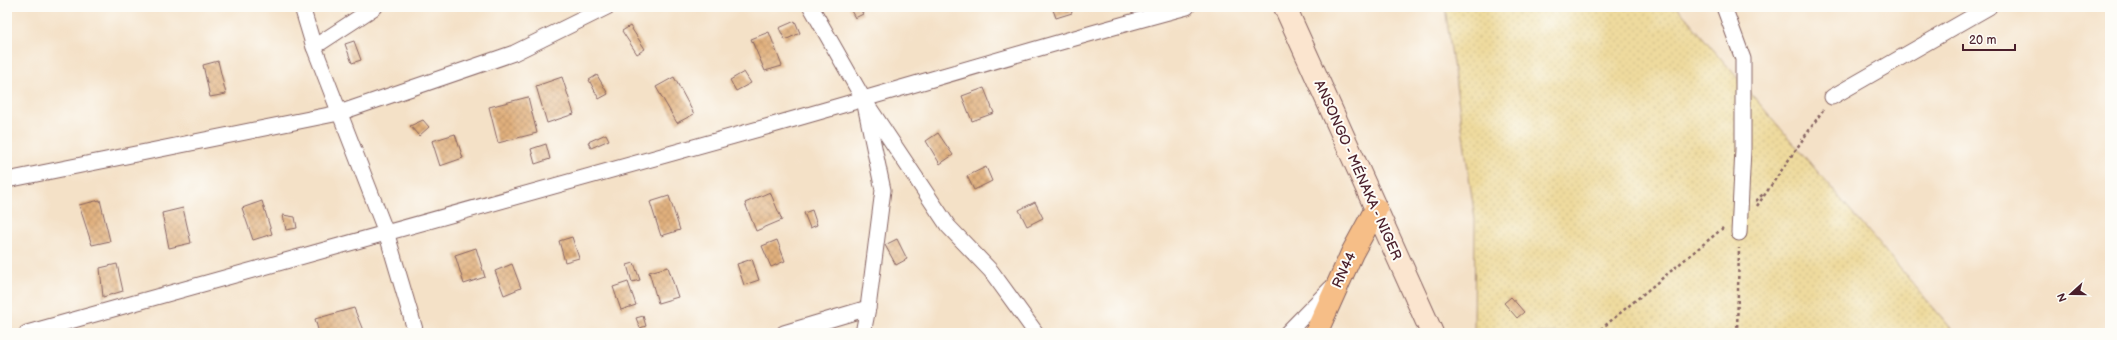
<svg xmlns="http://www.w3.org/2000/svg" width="2117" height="340" font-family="'Balsamiq Sans',sans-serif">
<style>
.sand{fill:url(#sand-dots);stroke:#9c7c64}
.building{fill:url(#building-cross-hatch)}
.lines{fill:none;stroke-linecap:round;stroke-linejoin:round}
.street-casing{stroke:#866362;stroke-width:17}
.secondary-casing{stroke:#866362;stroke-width:24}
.primary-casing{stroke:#866362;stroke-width:24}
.path{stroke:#866362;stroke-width:2.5;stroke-dasharray:3 3;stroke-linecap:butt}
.street{stroke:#fff;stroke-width:15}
.secondary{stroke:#fbe5cf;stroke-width:22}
.primary{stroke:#f6be87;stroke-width:22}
.labels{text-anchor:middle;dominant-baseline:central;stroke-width:4;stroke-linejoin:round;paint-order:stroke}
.street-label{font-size:14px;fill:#4a1f2b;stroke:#fdfcf7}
</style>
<defs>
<pattern id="sand-dots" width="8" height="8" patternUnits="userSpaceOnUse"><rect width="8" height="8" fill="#eeda9e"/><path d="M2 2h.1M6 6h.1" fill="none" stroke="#cebb88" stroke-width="1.8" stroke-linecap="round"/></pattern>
<pattern id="building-cross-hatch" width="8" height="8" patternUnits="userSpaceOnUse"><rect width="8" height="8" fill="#e1b07d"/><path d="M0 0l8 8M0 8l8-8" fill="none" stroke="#b88f67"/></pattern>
</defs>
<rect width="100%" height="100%" fill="#fdfcf7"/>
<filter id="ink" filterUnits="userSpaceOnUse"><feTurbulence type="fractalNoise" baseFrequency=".025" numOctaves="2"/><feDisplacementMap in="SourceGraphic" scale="8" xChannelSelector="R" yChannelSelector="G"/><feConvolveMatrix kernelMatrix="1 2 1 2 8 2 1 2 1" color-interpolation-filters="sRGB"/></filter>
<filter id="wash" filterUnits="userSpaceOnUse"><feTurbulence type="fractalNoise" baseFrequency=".012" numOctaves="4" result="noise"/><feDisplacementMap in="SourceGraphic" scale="16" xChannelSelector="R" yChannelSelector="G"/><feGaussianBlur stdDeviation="0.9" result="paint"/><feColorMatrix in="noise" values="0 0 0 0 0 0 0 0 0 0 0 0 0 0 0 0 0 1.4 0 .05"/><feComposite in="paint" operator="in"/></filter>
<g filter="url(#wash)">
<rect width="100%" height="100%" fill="#f4e1c7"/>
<path class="sand" d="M 1445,7 L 1677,7 L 1955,333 L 1474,333 L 1475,219 Z"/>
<g id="blocks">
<g class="building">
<path d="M 849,7 L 859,7 L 863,14 L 855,18 Z"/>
<path d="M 1052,7 L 1070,7 L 1072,13 L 1056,18 Z"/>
<path d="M 795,21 L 800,33 L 785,40 L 779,28 Z"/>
<path d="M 630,26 L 645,49 L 637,54 L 622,31 Z"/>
<path d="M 769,32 L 782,66 L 765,71 L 751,39 Z"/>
<path d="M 354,41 L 361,60 L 352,63 L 345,44 Z"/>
<path d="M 218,61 L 226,94 L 210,97 L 203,65 Z"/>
<path d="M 744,72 L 751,83 L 736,91 L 730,80 Z"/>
<path d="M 597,75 L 608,94 L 599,99 L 589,80 Z"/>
<path d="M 562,77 L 574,114 L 547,123 L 536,86 Z"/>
<path d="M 674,77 L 694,114 L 677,123 L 656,87 Z"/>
<path d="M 984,88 L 994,113 L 972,121 L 962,96 Z"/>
<path d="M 528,97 L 537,133 L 498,143 L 489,107 Z"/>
<path d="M 423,120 L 429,127 L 419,136 L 410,126 Z"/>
<path d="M 938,133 L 953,155 L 940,164 L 926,141 Z"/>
<path d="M 455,134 L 463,158 L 440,166 L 432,141 Z"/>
<path d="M 606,134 L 609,140 L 591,148 L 588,142 Z"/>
<path d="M 546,144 L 550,159 L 535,164 L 531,149 Z"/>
<path d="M 986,167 L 992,181 L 974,190 L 967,176 Z"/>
<path d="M 770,192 L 782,220 L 756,231 L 745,203 Z"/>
<path d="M 669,196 L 680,230 L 661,236 L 650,202 Z"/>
<path d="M 100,200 L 110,241 L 92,245 L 79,205 Z"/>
<path d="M 262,201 L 272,234 L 253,240 L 242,208 Z"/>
<path d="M 1035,202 L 1043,218 L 1027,226 L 1019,210 Z"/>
<path d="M 183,208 L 191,243 L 169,248 L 162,213 Z"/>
<path d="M 812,210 L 817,225 L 810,228 L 804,213 Z"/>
<path d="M 283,215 L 295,217 L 297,228 L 286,230 Z"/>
<path d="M 572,237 L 579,258 L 565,262 L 559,241 Z"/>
<path d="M 897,239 L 907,259 L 896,265 L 885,245 Z"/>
<path d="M 777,240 L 785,261 L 771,267 L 762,246 Z"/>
<path d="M 476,248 L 485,277 L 464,284 L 455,255 Z"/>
<path d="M 752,259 L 759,280 L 744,285 L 737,264 Z"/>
<path d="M 634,263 L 640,280 L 632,282 L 627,265 Z"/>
<path d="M 117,264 L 123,291 L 103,297 L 100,268 Z"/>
<path d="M 512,264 L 521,288 L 504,295 L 495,271 Z"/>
<path d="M 668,267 L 678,297 L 658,303 L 649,272 Z"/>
<path d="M 628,282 L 636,305 L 621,310 L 613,287 Z"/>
<path d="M 1511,297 L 1524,312 L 1517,318 L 1504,303 Z"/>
<path d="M 354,308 L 364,333 L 319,333 L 315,319 Z"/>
<path d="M 643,316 L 646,326 L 640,328 L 636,318 Z"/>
</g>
</g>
</g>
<g filter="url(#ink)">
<use href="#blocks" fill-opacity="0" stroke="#866362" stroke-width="1"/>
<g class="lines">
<defs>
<g id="street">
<path d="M 302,7 L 314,47 L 387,235 L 416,333"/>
<path d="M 811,7 L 864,100 L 883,190 L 868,308 L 863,333"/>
<path d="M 1724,7 L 1743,59 L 1743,149 L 1739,233"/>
<path d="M 314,47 L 375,7"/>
<path d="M 1832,97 L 1989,7"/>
<path d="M 868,106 L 948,226 L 991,271 L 1036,333"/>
<path d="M 7,180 L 339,113 L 514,53 L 607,7"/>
<path d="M 27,333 C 276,264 525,196 773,125 C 911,86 1048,44 1187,7"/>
<path d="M 784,333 L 868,308"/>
<path d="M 1287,333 L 1331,288"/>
</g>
<path id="secondary" d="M 1285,7 L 1432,333"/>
<path id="primary" d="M 1316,333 L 1352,253 L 1376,209"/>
</defs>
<use href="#street" class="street-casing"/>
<use href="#secondary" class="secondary-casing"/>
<use href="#primary" class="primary-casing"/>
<g class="path">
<path d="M 1756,201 L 1764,193"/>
<path d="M 1757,206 L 1823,110"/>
<path d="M 1596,333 L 1723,228"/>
<path d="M 1737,333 L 1739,248"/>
</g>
<use href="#street" class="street"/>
<use href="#secondary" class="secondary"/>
<use href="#primary" class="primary"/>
</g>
</g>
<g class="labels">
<g class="street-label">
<text transform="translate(1358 170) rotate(66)">ANSONGO - MÉNAKA - NIGER</text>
<text transform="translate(1344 270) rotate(-65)">RN44</text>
</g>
</g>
<rect width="2117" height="340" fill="none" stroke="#fdfcf7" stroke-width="24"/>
<g transform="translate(2071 294) rotate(249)" stroke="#fdfcf7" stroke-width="3" paint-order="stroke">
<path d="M0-3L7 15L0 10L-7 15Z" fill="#4a1f2b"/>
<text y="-6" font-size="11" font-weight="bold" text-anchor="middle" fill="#4a1f2b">N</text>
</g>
<path d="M1963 44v6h52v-6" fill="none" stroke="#4a1f2b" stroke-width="2"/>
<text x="1969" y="44" font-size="12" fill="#4a1f2b" stroke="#fdfcf7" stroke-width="3" paint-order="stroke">20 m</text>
</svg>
